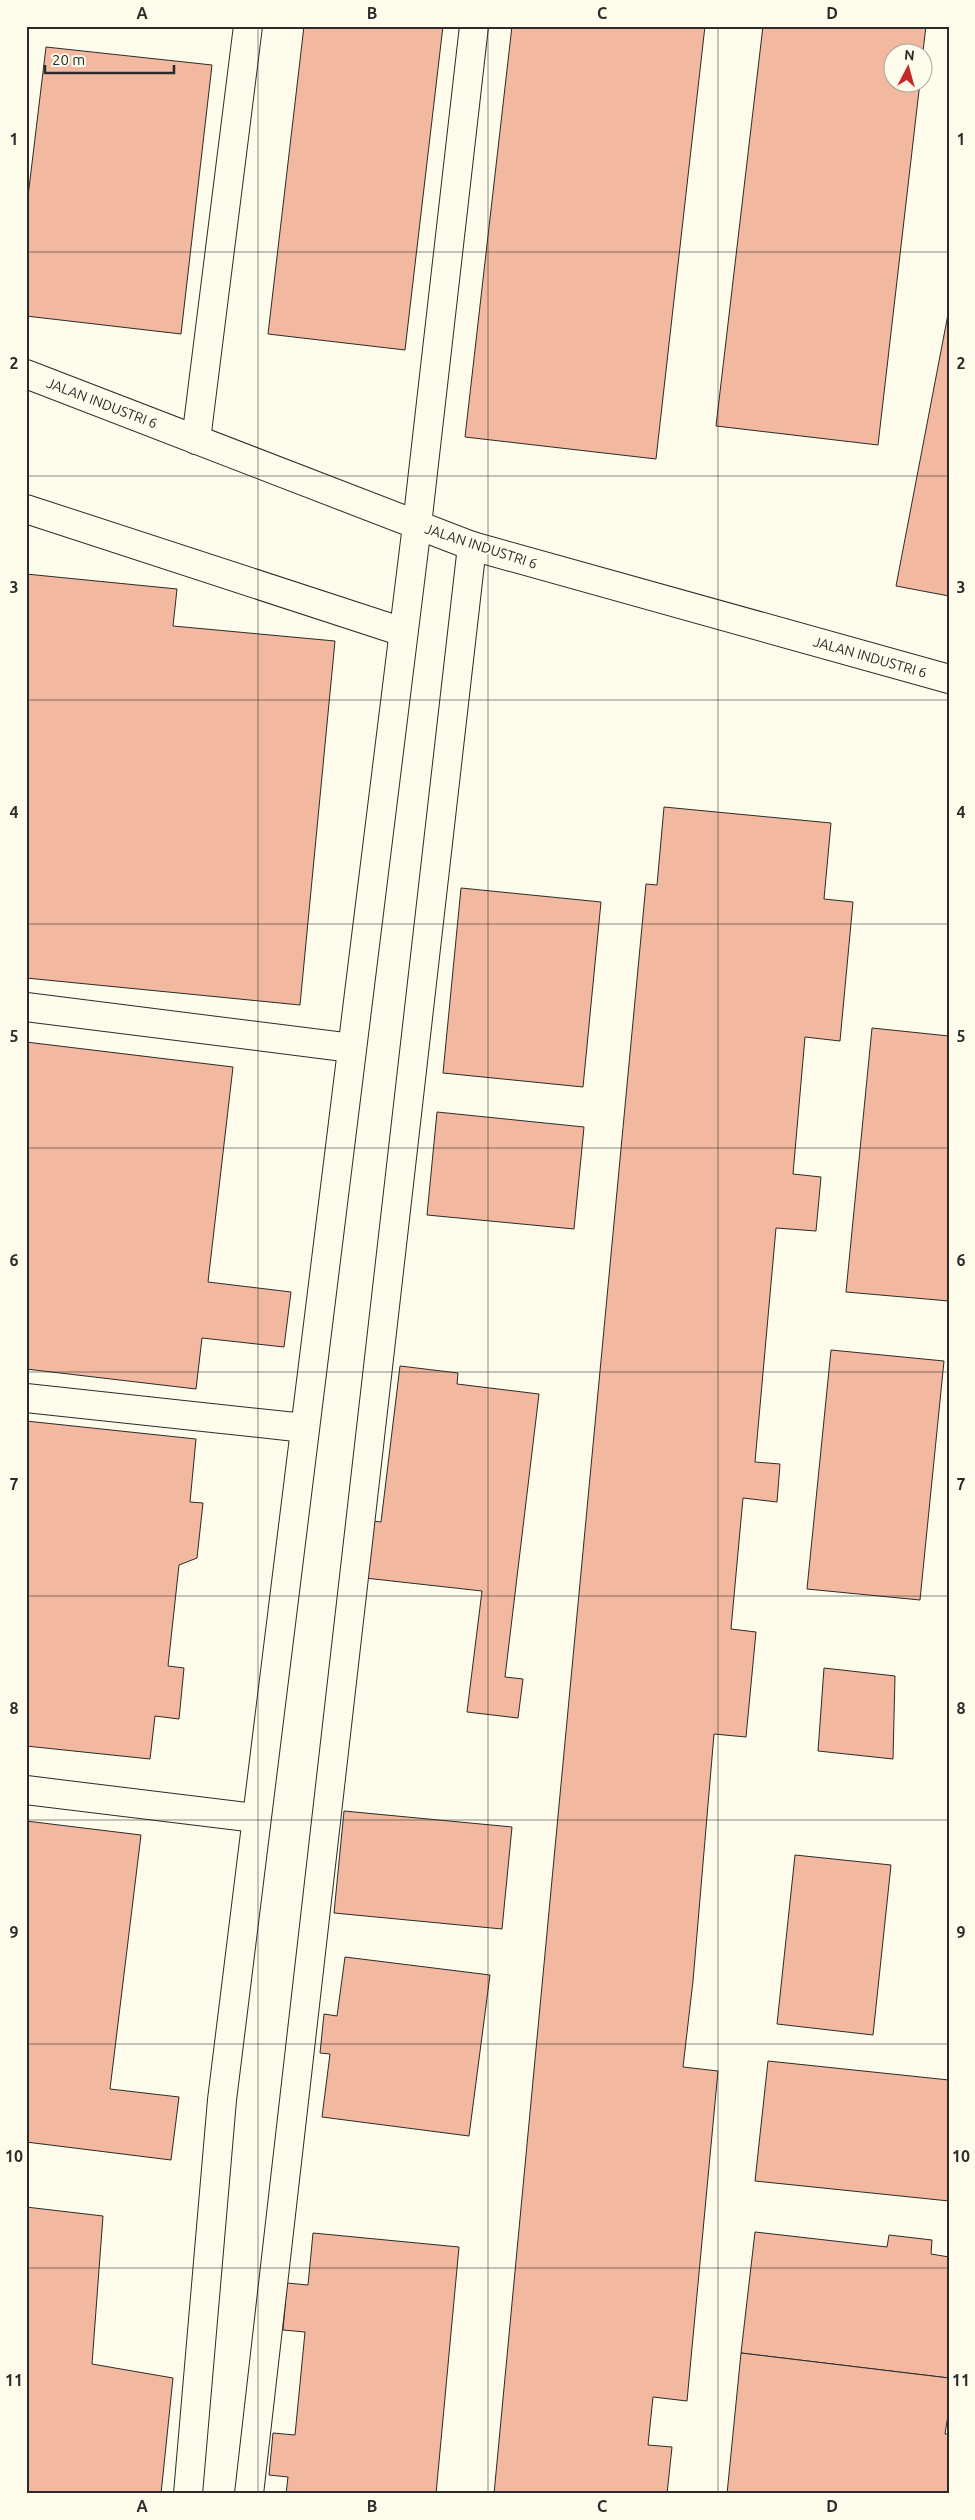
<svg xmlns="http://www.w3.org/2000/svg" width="975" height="2520" font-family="Ubuntu,sans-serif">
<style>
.building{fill:#f2b8a0;stroke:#2b2b2b}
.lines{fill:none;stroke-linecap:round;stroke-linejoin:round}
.minor-casing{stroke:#2b2b2b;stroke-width:30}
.minor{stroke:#fdfbea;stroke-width:28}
.grid{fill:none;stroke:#2b2b2b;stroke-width:1;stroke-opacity:0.55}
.labels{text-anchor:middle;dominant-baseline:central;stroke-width:4;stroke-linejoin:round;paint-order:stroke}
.street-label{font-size:14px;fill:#2b2b2b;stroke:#fdfbea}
.neatline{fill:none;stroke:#2b2b2b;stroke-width:2}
.grid-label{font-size:16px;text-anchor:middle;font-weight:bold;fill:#2b2b2b}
</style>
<rect width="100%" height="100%" fill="#fdfbea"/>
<g class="building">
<path d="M 304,26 L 443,26 L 405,350 L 268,334 Z"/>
<path d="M 512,26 L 705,26 L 656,459 L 465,437 Z"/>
<path d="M 763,26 L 926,26 L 922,60 L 922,52 L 892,52 L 892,82 L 920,82 L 878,445 L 716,426 Z"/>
<path d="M 46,47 L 212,65 L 181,334 L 26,316 L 26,213 Z"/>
<path d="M 949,309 L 949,596 L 896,586 Z"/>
<path d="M 26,574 L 177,589 L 173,626 L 335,641 L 300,1005 L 26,978 Z"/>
<path d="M 664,807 L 831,823 L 824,899 L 853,902 L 840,1041 L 805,1037 L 793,1174 L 821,1177 L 816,1231 L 776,1228 L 755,1462 L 780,1464 L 777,1502 L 743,1498 L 731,1629 L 756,1632 L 746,1737 L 714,1734 L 693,1981 L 683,2067 L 718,2071 L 687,2401 L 653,2397 L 648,2445 L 672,2447 L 667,2494 L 494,2494 L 646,884 L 657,885 Z"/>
<path d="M 461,888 L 601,902 L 583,1087 L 443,1073 Z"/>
<path d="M 872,1028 L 949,1036 L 949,1301 L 846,1292 Z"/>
<path d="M 26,1042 L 233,1067 L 208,1282 L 291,1292 L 284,1347 L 202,1338 L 196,1389 L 26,1369 Z"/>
<path d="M 437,1112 L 584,1127 L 574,1229 L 427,1215 Z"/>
<path d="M 831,1350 L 944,1361 L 920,1600 L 807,1589 Z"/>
<path d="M 400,1366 L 458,1373 L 457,1384 L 539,1394 L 505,1677 L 523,1679 L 518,1718 L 467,1712 L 482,1591 L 365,1578 L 373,1521 L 381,1522 Z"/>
<path d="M 26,1421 L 196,1439 L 190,1502 L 203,1503 L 197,1558 L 179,1565 L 168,1666 L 184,1668 L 179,1719 L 155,1716 L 150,1759 L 26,1746 Z"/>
<path d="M 824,1668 L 895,1676 L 893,1759 L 818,1751 Z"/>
<path d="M 344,1811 L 512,1827 L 502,1929 L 334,1913 Z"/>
<path d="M 26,1821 L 141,1835 L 110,2089 L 179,2097 L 171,2160 L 26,2142 Z"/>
<path d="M 795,1855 L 891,1865 L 873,2035 L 777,2024 Z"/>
<path d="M 345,1957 L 490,1975 L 469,2136 L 322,2117 L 330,2054 L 320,2053 L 324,2014 L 337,2016 Z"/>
<path d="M 768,2061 L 949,2080 L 949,2201 L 755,2181 Z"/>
<path d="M 26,2207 L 103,2216 L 92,2364 L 173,2378 L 161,2494 L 26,2494 Z"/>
<path d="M 755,2232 L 887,2247 L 889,2235 L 932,2240 L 931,2254 L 949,2257 L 949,2378 L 741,2353 Z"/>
<path d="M 313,2233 L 459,2247 L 436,2494 L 286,2494 L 288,2477 L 269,2475 L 273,2433 L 295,2435 L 305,2332 L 283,2330 L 287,2283 L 308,2285 Z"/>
<path d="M 741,2353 L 949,2378 L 949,2409 L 945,2434 L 949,2434 L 949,2494 L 727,2494 Z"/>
</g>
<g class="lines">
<defs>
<g id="minor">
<path d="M 26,374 L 472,546 L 949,679"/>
<path d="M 196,440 L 248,26"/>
<path d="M 26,509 L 403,632"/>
<path d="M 26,1007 L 352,1048"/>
<path d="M 26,1398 L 305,1428"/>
<path d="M 26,1790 L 256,1818"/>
<path d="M 188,2494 L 222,2100 L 417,525 L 474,26"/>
<path d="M 249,2494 L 472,546"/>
</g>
</defs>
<use href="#minor" class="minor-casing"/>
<use href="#minor" class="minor"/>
</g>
<path class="grid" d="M 258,26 L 258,2494M 488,26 L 488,2494M 718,26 L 718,2494M 26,252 L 949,252M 26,476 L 949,476M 26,700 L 949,700M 26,924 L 949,924M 26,1148 L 949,1148M 26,1372 L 949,1372M 26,1596 L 949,1596M 26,1820 L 949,1820M 26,2044 L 949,2044M 26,2268 L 949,2268"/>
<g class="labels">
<g class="street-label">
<text transform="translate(102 403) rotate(21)">JALAN INDUSTRI 6</text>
<text transform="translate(481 546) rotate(18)">JALAN INDUSTRI 6</text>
<text transform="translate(870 657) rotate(16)">JALAN INDUSTRI 6</text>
</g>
</g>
<rect width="975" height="2520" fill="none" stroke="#fdfbea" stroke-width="55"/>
<g transform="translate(908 68) rotate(6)"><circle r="24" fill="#fdfbea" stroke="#a9a89e"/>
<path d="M0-4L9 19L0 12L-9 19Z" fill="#c62828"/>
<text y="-8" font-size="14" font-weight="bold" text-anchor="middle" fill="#2b2b2b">N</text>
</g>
<path d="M45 65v8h129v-8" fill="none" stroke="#2b2b2b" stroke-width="2.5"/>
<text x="52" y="65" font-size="15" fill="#2b2b2b" stroke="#fdfbea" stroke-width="4" paint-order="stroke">20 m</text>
<rect x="28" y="28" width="920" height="2464" class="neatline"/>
<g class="grid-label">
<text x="142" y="19">A</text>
<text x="372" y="19">B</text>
<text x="602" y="19">C</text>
<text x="832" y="19">D</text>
<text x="14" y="145">1</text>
<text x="961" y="145">1</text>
<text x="14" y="369">2</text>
<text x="961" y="369">2</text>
<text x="14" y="593">3</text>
<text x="961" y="593">3</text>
<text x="14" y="818">4</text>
<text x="961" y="818">4</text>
<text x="14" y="1042">5</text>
<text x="961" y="1042">5</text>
<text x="14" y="1266">6</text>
<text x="961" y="1266">6</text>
<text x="14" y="1490">7</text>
<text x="961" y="1490">7</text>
<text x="14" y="1714">8</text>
<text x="961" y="1714">8</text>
<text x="14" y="1938">9</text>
<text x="961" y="1938">9</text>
<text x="14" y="2162">10</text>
<text x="961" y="2162">10</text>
<text x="14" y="2386">11</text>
<text x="961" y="2386">11</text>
<text x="142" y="2512">A</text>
<text x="372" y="2512">B</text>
<text x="602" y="2512">C</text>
<text x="832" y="2512">D</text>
</g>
</svg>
